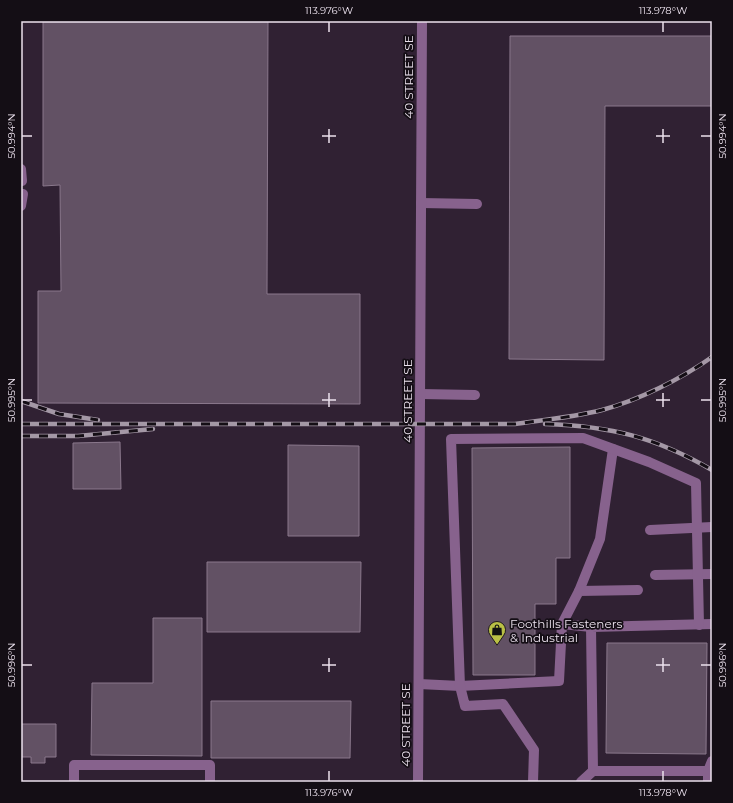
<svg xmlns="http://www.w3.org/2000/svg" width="733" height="803" font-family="Montserrat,sans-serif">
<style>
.building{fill:#625164;stroke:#8a788c}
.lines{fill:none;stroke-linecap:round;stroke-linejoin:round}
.minor{stroke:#87628d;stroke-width:10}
.rail-casing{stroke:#a498a6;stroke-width:4.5}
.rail{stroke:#140e15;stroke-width:3;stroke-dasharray:9;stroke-linecap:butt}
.ticks{fill:none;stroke:#ebe1ed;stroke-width:1.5}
.labels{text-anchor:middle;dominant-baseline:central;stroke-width:3.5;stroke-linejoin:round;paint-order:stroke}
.street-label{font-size:12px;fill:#ebe1ed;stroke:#140e15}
.poi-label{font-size:12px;fill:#ebe1ed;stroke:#140e15;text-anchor:start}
.neatline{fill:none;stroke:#ebe1ed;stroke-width:1.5}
.ticks-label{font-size:10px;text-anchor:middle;fill:#ebe1ed}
</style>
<rect width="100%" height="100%" fill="#302133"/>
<g class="building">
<path d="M 43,21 L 268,21 L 267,294 L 360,294 L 360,404 L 38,403 L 38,291 L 61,291 L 60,185 L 43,186 Z"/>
<path d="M 510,36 L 712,36 L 712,106 L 605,106 L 604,360 L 509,359 Z"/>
<path d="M 120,442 L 121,489 L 73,489 L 73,443 Z"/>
<path d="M 288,445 L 359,446 L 359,536 L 288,536 Z"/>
<path d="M 570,447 L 570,558 L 556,558 L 556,604 L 535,604 L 535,675 L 473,675 L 472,448 Z"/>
<path d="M 207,562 L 361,562 L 360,632 L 207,632 Z"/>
<path d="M 153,618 L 202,618 L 202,756 L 91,755 L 92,683 L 153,683 Z"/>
<path d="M 607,643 L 707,643 L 706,754 L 606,753 Z"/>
<path d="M 211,701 L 351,701 L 350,758 L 211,758 Z"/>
<path d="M 21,724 L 56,724 L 56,757 L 45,757 L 45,763 L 31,763 L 31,757 L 21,757 Z"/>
</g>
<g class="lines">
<g class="minor">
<path d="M 21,169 L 22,181"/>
<path d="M 421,203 L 477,204"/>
<path d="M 21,206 L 23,194"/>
<path d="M 421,394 L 475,395"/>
<path d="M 650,530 L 712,527"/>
<path d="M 655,575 L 712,574"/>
<path d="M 579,591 L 600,539 L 613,449"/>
<path d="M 562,624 L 591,627"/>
<path d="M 419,684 L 460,686 L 559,681 L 562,624 L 579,591 L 638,590"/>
<path d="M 593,771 L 591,627 L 712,624"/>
<path d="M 74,782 L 74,765 L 210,765 L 210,782"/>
<path d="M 418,782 L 422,21"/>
<path d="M 533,782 L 534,750 L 503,704 L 465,706 L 460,686 L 451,439 L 583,438 L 649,462 L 696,483 L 699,625"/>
<path d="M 581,782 L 593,771 L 708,771"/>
<path d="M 708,782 L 708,771 L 712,761"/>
</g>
<defs>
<g id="rail">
<path d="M 21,401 L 59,414 L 98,420"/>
<path d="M 21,424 L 515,424 C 544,420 574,417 602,410 C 639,400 681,379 712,357"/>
<path d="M 545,424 C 611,426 655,437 712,470"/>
<path d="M 21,436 L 78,436 L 153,429"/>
</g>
</defs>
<use href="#rail" class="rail-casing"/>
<use href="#rail" class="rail"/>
</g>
<path class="ticks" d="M 329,22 L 329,32M 663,22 L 663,32M 329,129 L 329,143M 663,129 L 663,143M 22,136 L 32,136M 322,136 L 336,136M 656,136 L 670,136M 701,136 L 711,136M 329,393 L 329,407M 663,393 L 663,407M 22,400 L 32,400M 322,400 L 336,400M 656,400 L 670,400M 701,400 L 711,400M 329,658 L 329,672M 663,658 L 663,672M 22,665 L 32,665M 322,665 L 336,665M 656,665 L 670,665M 701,665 L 711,665M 329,771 L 329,781M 663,771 L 663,781"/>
<defs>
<symbol id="shop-pin" viewBox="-11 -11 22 30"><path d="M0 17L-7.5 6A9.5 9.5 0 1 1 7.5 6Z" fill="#bac045" stroke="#140e15"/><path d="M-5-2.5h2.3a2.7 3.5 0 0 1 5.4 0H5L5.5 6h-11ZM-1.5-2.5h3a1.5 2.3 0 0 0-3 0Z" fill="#111"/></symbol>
</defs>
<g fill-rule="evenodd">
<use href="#shop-pin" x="487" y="620" width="20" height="27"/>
</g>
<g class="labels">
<g class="street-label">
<text transform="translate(408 77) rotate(-90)">40 STREET SE</text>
<text transform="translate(407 401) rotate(-90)">40 STREET SE</text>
<text transform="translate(405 725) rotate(-90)">40 STREET SE</text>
</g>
<g class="poi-label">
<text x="510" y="623">Foothills Fasteners<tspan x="510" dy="14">&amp; Industrial</tspan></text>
</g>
</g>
<rect width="733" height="803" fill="none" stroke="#140e15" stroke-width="44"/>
<rect x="22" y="22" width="689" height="759" class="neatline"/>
<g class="ticks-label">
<text x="329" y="14">113.976°W</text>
<text x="663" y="14">113.978°W</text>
<text transform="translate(722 136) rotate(-90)" y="4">50.994°N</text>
<text transform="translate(11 136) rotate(-90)" y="4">50.994°N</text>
<text transform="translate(722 400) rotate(-90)" y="4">50.995°N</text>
<text transform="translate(11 400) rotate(-90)" y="4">50.995°N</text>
<text transform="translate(722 665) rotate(-90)" y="4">50.996°N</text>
<text transform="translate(11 665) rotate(-90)" y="4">50.996°N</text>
<text x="329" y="796">113.976°W</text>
<text x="663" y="796">113.978°W</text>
</g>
</svg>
